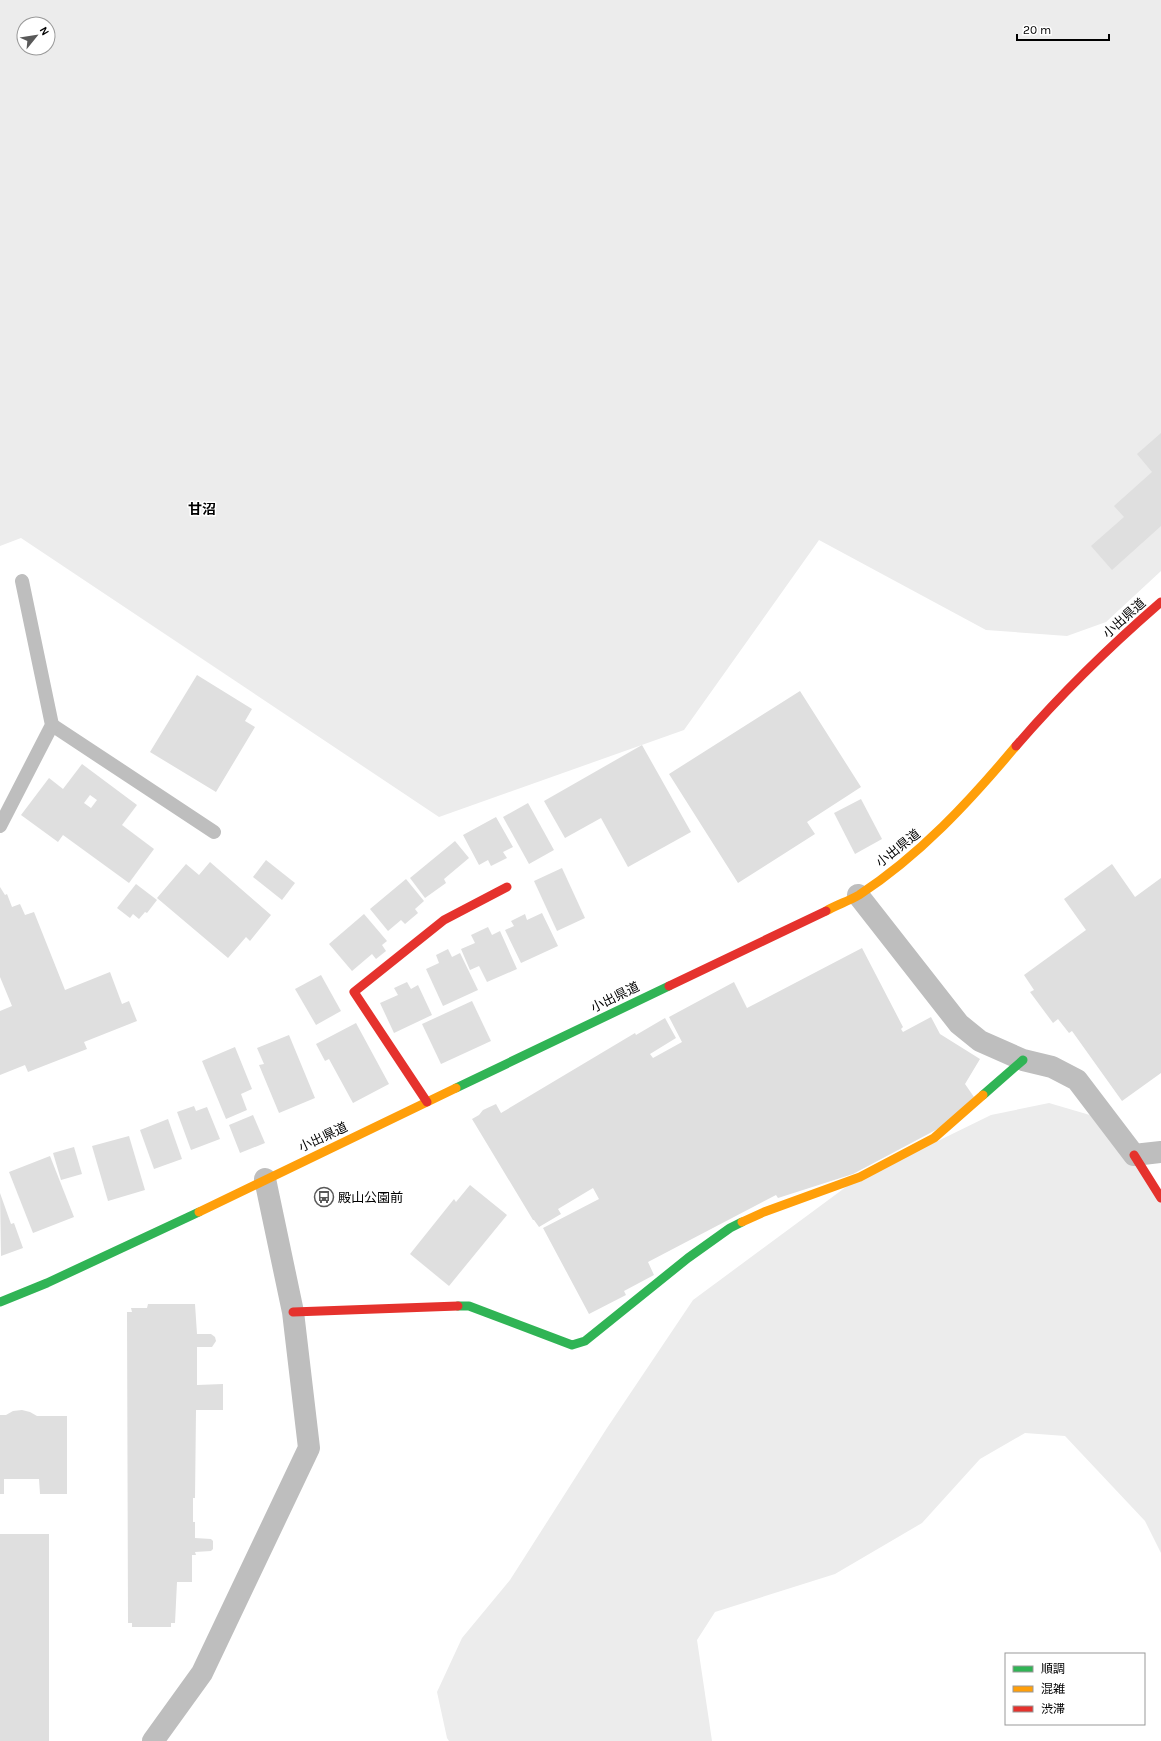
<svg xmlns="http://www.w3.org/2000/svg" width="1161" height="1741" font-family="Karla,'Noto Sans JP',sans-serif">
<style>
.green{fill:#ececec;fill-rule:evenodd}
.building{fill:#dfdfdf;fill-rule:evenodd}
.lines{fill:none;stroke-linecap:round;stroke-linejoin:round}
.lane{stroke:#bebebe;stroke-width:14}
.street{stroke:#bebebe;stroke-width:22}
.fast{stroke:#30b455;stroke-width:9}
.slow{stroke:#ff9f0a;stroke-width:9}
.jam{stroke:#e5322d;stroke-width:9}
.labels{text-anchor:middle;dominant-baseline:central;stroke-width:3;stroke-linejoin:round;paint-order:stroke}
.street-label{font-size:13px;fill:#000;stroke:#fff}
.poi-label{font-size:13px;fill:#000;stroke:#fff;text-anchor:start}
.neighbourhood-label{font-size:14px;font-weight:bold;fill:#000;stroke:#fff}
</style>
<rect width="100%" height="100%" fill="#fff"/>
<g class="green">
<path d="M 0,0 L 1161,0 L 1161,571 L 1106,622 L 1067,636 L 986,630 L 819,540 L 684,730 L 439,817 L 21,538 L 0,546 ZM 24,24 L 48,24 L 48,48 L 24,48 Z"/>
<path d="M 1049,1103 L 1100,1118 L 1161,1194 L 1161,1553 L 1145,1521 L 1065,1436 L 1025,1433 L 980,1459 L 922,1523 L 835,1574 L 715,1612 L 697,1640 L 712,1741 L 449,1741 L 447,1738 L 437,1692 L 462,1638 L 510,1580 L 607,1428 L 693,1300 L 850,1184 L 991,1115 Z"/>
</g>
<g class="building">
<path d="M 1161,433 L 1161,526 L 1112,570 L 1091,546 L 1124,517 L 1114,506 L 1152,472 L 1137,454 Z"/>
<path d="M 197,675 L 252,709 L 245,721 L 255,727 L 216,792 L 150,752 Z"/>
<path d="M 800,691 L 861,787 L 807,822 L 815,834 L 738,883 L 669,774 Z"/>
<path d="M 642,745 L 691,832 L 628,867 L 601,818 L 565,838 L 544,801 Z"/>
<path d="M 82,764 L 137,805 L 122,825 L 154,849 L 129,883 L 63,835 L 58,842 L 21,815 L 49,778 L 63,789 ZM 90,795 L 97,800 L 91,808 L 84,803 Z"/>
<path d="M 861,799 L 882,839 L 855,854 L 834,813 Z"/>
<path d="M 528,803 L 554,850 L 529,864 L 503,817 Z"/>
<path d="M 496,817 L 513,847 L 503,852 L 507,858 L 491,866 L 488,860 L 479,865 L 463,835 Z"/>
<path d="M 455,841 L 469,858 L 444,879 L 446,883 L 425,898 L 410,878 Z"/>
<path d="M 266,860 L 295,883 L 282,900 L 253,877 Z"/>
<path d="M 210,862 L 271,915 L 250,941 L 246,937 L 228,958 L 157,898 L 186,864 L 199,875 Z"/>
<path d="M 1112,864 L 1135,897 L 1161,878 L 1161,1073 L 1122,1101 L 1072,1031 L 1069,1033 L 1058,1019 L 1053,1023 L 1030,992 L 1034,990 L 1024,975 L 1086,930 L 1064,899 Z"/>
<path d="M 562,868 L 585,918 L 557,931 L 534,881 Z"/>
<path d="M 406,879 L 424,901 L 415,909 L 418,913 L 405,924 L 401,920 L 388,931 L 370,909 Z"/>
<path d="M 136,884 L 157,900 L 147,913 L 145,912 L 139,919 L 133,914 L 130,918 L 117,908 Z"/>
<path d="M 0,887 L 5,895 L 7,894 L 12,907 L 20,904 L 25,915 L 34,912 L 65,990 L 110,972 L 122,1004 L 129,1001 L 137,1021 L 84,1042 L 87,1049 L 28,1072 L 25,1065 L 0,1075 L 0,1011 L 12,1006 L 0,977 Z"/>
<path d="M 542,913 L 558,946 L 521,963 L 505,930 L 514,926 L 511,921 L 525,914 L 527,920 Z"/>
<path d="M 364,914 L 387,941 L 382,945 L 386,951 L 376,959 L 372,954 L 352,971 L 329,944 Z"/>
<path d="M 488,927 L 492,935 L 500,931 L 517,969 L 487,982 L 479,966 L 470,970 L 461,949 L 475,943 L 471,935 Z"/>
<path d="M 862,948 L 903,1027 L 901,1029 L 903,1032 L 931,1017 L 940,1034 L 980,1059 L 965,1084 L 974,1097 L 947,1124 L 853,1174 L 778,1198 L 776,1195 L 648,1262 L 654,1275 L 624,1291 L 626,1295 L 589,1314 L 543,1228 L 599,1199 L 593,1188 L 558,1209 L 561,1214 L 539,1227 L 534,1220 L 533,1220 L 472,1119 L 479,1115 L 483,1110 L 496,1104 L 501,1113 L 635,1033 L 636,1035 L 665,1018 L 676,1038 L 650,1054 L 653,1058 L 682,1042 L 669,1017 L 734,982 L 747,1008 Z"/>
<path d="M 448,949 L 452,957 L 460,953 L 478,990 L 443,1006 L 426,969 L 439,963 L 436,955 Z"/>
<path d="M 321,975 L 341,1011 L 316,1025 L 295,989 Z"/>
<path d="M 407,982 L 411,989 L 418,985 L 432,1015 L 394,1033 L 380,1003 L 398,995 L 394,988 Z"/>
<path d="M 472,1001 L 491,1041 L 441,1064 L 422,1024 Z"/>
<path d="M 356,1023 L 389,1084 L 353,1103 L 329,1059 L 325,1061 L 316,1044 Z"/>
<path d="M 289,1035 L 315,1098 L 279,1113 L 259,1065 L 264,1064 L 257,1048 Z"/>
<path d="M 235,1047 L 252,1089 L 241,1094 L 247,1110 L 226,1119 L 202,1061 Z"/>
<path d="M 194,1106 L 196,1111 L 207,1107 L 220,1139 L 191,1150 L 177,1112 Z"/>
<path d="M 253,1115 L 265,1143 L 240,1153 L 229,1125 Z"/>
<path d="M 168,1119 L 182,1159 L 154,1169 L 140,1130 Z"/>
<path d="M 129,1136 L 145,1190 L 108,1201 L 92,1146 Z"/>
<path d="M 74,1147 L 82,1174 L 61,1180 L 53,1153 Z"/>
<path d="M 50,1156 L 74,1217 L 33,1233 L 9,1172 Z"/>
<path d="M 470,1185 L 507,1215 L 449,1286 L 410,1254 L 454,1199 L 456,1202 Z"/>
<path d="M 0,1193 L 11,1224 L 14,1223 L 23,1248 L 1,1256 Z"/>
<path d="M 148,1304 L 195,1304 L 197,1334 L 211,1334 L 215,1337 L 216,1341 L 212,1347 L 197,1347 L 197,1385 L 223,1384 L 223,1410 L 196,1410 L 195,1498 L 193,1498 L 193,1522 L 195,1522 L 195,1538 L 211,1539 L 213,1541 L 213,1549 L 211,1551 L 195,1552 L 196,1555 L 192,1555 L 192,1582 L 177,1582 L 175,1623 L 171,1623 L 171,1627 L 132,1627 L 132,1623 L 128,1623 L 127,1312 L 132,1312 L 131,1308 L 147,1308 Z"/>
<path d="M 22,1410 L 30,1412 L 37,1416 L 67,1416 L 67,1494 L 40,1494 L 39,1479 L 4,1479 L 4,1494 L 0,1494 L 0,1415 L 6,1415 L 13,1411 Z"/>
<rect x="0" y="1534" width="49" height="207"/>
</g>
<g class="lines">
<g class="lane">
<path d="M 52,725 L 214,832"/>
<path d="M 0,826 L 52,725 L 22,581"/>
</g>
<g class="street">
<path d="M 858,895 L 959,1024 L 980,1041 L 1023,1060 L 1052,1067 L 1077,1080 L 1134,1155 L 1161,1152"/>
<path d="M 153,1741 L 202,1673 L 309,1448 L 293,1312 L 265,1179"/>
</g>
<g class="fast">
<path d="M 456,1088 L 669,986"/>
<path d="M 983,1095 L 1023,1060"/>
<path d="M 0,1302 L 47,1283 L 199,1212"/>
<path d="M 458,1306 L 469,1306 L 572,1345 L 585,1341 L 688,1258 L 730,1228 L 742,1222"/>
</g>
<g class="slow">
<path d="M 826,911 C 836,905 849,901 859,895 C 920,855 969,802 1016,746"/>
<path d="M 199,1212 L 456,1088"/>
<path d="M 742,1222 L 764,1212 L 860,1177 L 934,1138 L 983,1095"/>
</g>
<g class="jam">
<path d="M 1016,746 C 1061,694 1109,647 1161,602"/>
<path d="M 669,986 L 826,911"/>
<path d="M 427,1102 L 354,992 L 444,920 L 507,887"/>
<path d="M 1134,1155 L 1161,1198"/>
<path d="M 293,1312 L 458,1306"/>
</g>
</g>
<defs>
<symbol id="bus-ring" viewBox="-11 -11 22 22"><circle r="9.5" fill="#fff" stroke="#595959" stroke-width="1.5"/><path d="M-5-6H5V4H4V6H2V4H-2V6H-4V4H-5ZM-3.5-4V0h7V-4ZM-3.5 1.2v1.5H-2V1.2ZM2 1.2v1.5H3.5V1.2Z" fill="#595959"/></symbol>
</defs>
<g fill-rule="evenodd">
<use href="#bus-ring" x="313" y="1186" width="22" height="22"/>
</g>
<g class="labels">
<g class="street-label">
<text transform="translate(1124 618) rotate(-42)">小出県道</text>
<text transform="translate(898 848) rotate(-38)">小出県道</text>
<text transform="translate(615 997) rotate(-26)">小出県道</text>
<text transform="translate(323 1137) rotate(-25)">小出県道</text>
</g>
<g class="poi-label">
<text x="338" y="1197">殿山公園前</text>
</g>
<g class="neighbourhood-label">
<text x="202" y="509">甘沼</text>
</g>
</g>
<rect x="1005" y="1653" width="140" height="72" fill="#ffffff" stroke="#999999"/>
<rect x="1013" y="1666" width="20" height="6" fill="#30b455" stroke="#999999"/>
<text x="1041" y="1673" font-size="12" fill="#000000">順調</text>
<rect x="1013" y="1686" width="20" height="6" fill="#ff9f0a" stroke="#999999"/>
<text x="1041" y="1693" font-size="12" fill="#000000">混雑</text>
<rect x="1013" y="1706" width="20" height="6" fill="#e5322d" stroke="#999999"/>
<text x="1041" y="1713" font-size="12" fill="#000000">渋滞</text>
<g transform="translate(36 36) rotate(60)"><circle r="19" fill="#ffffff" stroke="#999999"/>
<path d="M0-3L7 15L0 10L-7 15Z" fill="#595959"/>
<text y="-6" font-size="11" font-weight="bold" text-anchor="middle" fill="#000000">N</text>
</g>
<path d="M1017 34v6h92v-6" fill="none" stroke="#000000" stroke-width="2"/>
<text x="1023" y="34" font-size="12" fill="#000000" stroke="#ffffff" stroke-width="3" paint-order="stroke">20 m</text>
</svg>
